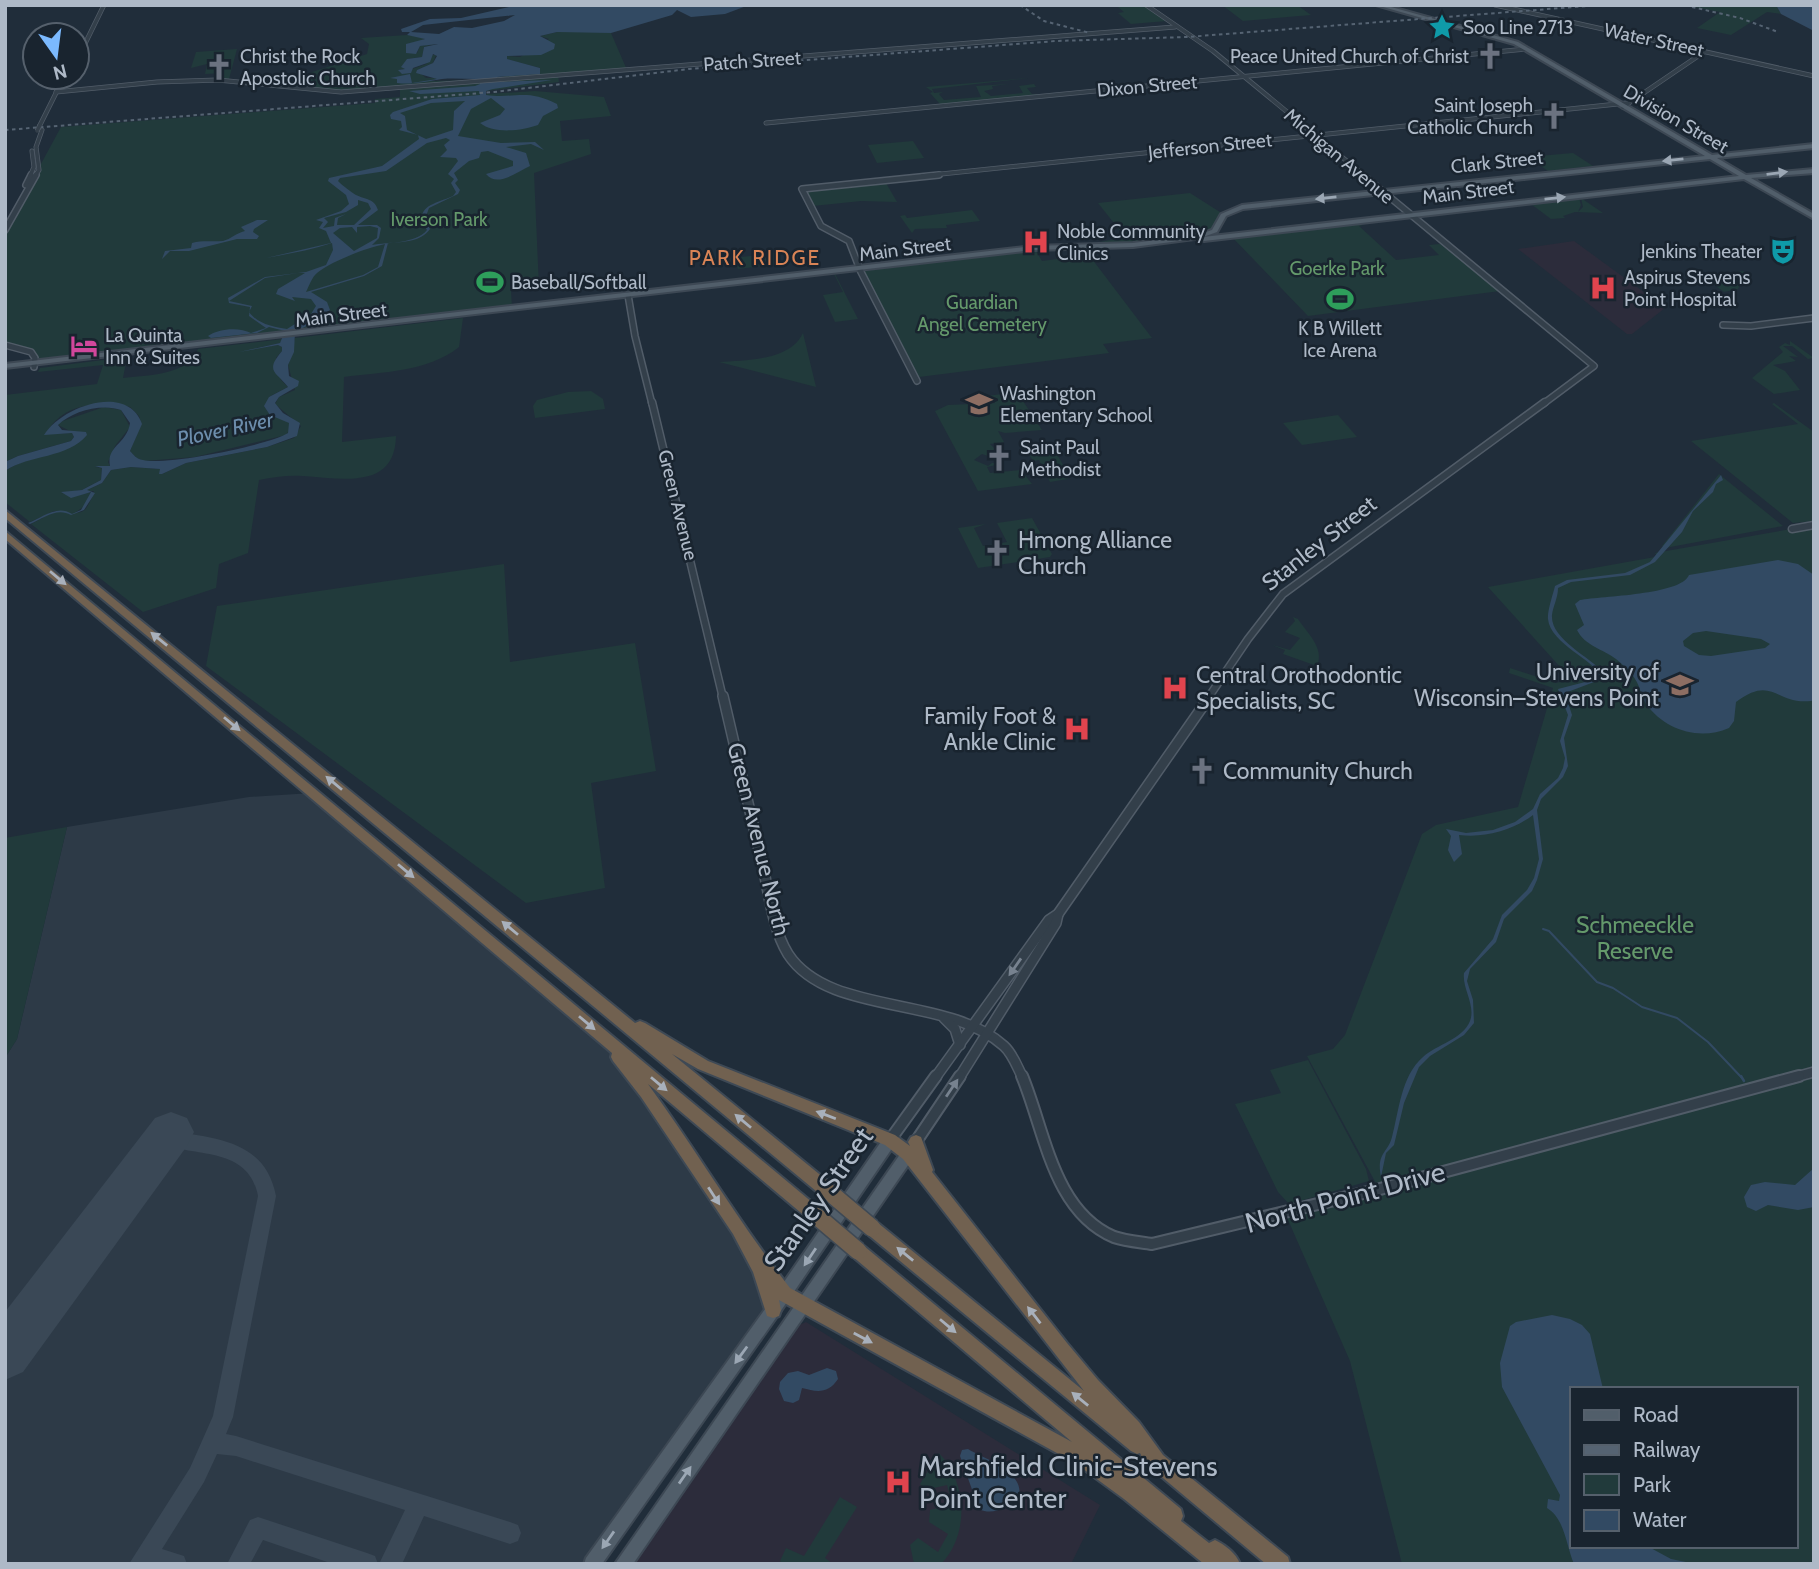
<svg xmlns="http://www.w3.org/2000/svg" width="1819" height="1569" font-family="Cabin,sans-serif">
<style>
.medical{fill:#2c2c3b}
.airport{fill:#2d3a47}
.green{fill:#213a3b;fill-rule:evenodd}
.water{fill:#324a63;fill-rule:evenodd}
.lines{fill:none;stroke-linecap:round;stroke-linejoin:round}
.stream-far1{stroke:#324a63;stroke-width:2}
.stream{stroke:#324a63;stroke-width:2.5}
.taxiway{fill:#3a4856;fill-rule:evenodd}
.runway{fill:#3a4856;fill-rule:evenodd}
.minor-far4-casing{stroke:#515c68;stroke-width:5}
.minor-far3-casing{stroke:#515c68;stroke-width:8}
.minor-far2-casing{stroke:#515c68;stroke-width:9}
.minor-far1-casing{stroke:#515c68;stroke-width:12}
.minor-casing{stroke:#515c68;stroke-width:14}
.major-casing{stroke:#3d4854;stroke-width:4}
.highway-casing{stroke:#3e4955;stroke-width:4}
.minor-far4{stroke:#333f4a;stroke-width:3.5}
.minor-far3{stroke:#333f4a;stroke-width:5}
.minor-far2{stroke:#333f4a;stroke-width:6}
.minor-far1{stroke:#333f4a;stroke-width:9}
.minor{stroke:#333f4a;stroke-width:10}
.major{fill:#515e6a;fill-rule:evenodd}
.highway{fill:#716150;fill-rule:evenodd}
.rail{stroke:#556372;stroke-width:2;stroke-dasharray:3.5 3.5;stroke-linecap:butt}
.minor-bridge-casing{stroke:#515c68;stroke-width:5;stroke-linecap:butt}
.highway-bridge-casing{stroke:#3e4955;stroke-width:20;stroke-linecap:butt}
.minor-bridge{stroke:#333f4a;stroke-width:3.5}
.highway-bridge{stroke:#716150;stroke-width:17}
.oneway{fill:#9ba7b4}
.oneway2{fill:#a8b0bb}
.oneway3{fill:#77828f}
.labels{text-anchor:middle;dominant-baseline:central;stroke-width:5;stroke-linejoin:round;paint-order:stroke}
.far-poi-label{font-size:19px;fill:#aeb9c7;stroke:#19242f;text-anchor:start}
.far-street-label{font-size:19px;fill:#aeb9c7;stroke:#19242f}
.far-park-label{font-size:19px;fill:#64996b;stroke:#19242f}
.far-quarter-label{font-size:21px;letter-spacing:2px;fill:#da8456;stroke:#19242f}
.far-water-label{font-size:21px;font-style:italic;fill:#6c8dac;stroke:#19242f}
.poi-label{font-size:23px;fill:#aeb9c7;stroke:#19242f;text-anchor:start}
.street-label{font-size:23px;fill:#aeb9c7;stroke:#19242f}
.park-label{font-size:23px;fill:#64996b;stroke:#19242f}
.near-street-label{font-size:28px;fill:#aeb9c7;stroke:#19242f}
.near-poi-label{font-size:28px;fill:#aeb9c7;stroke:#19242f;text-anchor:start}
</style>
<rect width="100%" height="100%" fill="#202d3a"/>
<g class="medical">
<path d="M 1574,241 L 1663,306 L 1665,308 L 1632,334 L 1627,334 L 1518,249 Z"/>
<path d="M 806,1322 L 1100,1505 L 1071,1564 L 632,1564 L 795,1327 Z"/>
</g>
<path class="airport" d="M 312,793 L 607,1040 L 784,1294 L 592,1564 L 5,1564 L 5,1058 L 17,1039 L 67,827 L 249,797 Z"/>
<g class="green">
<path d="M 1146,5 L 1167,21 L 1131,24 L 1118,13 L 1124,12 L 1118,7 Z"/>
<path d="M 1222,5 L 1297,5 L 1311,15 L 1243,21 Z"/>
<path d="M 1683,5 L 1776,5 L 1781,14 L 1767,12 L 1731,35 L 1697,28 L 1720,12 Z"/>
<path d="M 589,31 L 611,33 L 627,70 L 558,75 L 559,82 L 486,91 L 486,94 L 535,91 L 604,97 L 611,116 L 560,121 L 562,141 L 589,139 L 591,154 L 534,173 L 539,287 L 511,290 L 512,308 L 184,347 L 214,345 L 34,363 L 31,352 L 5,345 L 5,230 L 61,127 L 375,103 L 375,99 L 400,97 L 400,88 L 317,92 L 272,87 L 308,84 L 309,73 L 367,54 L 369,44 L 361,38 L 407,35 L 426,38 L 409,47 L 406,53 L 417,53 L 420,46 L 438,43 L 424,47 L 422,57 L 407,59 L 405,69 L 399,70 L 401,73 L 426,64 L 432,55 L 436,55 L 433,63 L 417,70 L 426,78 L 438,78 L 430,81 L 480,80 L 538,71 L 540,68 L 506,59 L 507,56 L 520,57 L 549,39 L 540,36 L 557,32 Z"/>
<path d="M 237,49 L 229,79 L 204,79 L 222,77 L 223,73 L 205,74 L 207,64 L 191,68 L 196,52 Z"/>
<path d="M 1028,78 L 932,89 L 934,93 L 943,92 L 939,94 L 944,100 L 981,97 L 976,86 L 1009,84 L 992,86 L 993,89 L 984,91 L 991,96 L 1023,93 L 1019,86 L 1034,84 L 1036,87 L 1027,88 L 1032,94 L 1047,94 L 940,104 L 930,93 L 933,92 L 926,87 Z"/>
<path d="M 913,141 L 924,158 L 877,163 L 868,145 Z"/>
<path d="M 1573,153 L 1593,166 L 1548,171 L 1528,157 Z"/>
<path d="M 886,183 L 897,202 L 861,201 L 813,206 L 806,191 Z"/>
<path d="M 1190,193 L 1223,214 C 1221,218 1218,225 1215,228 C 1202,242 1108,244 1085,245 L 1125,237 L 1098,203 Z"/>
<path d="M 1579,198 L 1581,205 L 1578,212 L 1583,207 L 1581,198 L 1603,213 L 1575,212 L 1563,216 L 1565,218 L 1551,219 L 1531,204 Z"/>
<path d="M 972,210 L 980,221 L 946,225 L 947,228 L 915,229 L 912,233 L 900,216 L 905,215 L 907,218 Z"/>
<path d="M 1353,222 L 1363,225 L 1359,226 L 1396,260 L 1439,255 L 1429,245 L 1440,244 L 1500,291 L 1308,316 L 1231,236 Z"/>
<path d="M 1036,251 L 1042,261 L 1089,255 L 1152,338 L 1103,344 L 1109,353 L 919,377 L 863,271 Z"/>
<path d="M 774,253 L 779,264 L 738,269 L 734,258 Z"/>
<path d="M 1743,271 L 1745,273 L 1743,275 L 1747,276 L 1742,277 L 1741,281 L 1740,276 L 1737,277 L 1737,281 L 1741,283 L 1738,289 L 1724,292 L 1705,278 L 1721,278 L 1720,274 Z"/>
<path d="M 834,274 L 835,274 L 858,319 L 835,322 L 823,295 L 843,292 Z"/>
<path d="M 463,318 L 459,347 C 428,372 382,372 344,377 L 342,442 L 396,436 C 395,491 340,478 303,476 C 288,475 274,477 259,480 L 248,553 L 219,564 L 216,588 L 143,612 L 31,524 C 40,520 47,514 57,512 C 79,508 83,524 94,491 L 85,491 L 102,483 L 111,470 L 131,467 L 160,469 L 162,474 L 186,463 L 267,447 L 294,438 L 301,426 L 275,404 L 279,397 L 295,390 L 288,365 L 295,338 Z"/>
<path d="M 803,333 L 816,387 L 719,362 C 746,360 790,361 803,333 Z"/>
<path d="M 283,339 L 280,343 L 253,349 L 278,345 L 282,347 L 282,351 L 276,358 L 281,380 L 288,387 L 269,397 L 277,416 L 289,423 L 291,428 L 286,435 L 195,457 L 144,461 L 136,458 L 130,451 L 141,424 L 139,416 L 130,407 C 98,403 64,401 46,434 L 72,433 L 74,437 L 71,441 L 18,456 L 5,462 L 5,395 L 97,384 L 103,365 L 38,372 L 40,368 L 127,357 L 123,378 C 146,375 188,376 198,349 Z"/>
<path d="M 1790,341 L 1814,358 L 1808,359 L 1792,346 L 1783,346 L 1798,357 L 1789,356 L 1796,361 L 1773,365 L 1785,371 L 1800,390 L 1774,394 L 1752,378 L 1783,352 L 1779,347 L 1785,343 L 1790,345 Z"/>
<path d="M 1010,389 L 1015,389 L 1042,430 L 1005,433 L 998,431 L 1004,442 L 990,444 L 998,452 L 988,456 L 982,454 L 974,460 L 988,466 L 992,463 L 1005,463 L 987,467 L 990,473 L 1021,470 L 1032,484 L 978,491 L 935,411 L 948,405 L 995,403 L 993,398 L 978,400 L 976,397 L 1012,393 Z"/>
<path d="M 591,391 L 603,399 L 605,409 L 535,418 L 533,406 L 537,400 L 568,392 Z"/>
<path d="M 1774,403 L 1814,432 L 1814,521 L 1793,523 L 1691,441 L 1798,424 L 1772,404 Z"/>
<path d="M 104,407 L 121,410 L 130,427 L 115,446 L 108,462 L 110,466 L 95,467 L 102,468 L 101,480 L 82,490 L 61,493 L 77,495 L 92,492 L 88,503 L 75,513 L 54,511 L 30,522 L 5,502 L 5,471 C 30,454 61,457 84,438 L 58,425 L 60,422 Z"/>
<path d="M 1338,415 L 1357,437 L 1302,445 L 1283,423 Z"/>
<path d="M 1051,444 L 1070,477 L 1068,479 L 1050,482 L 1039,460 L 1033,461 L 1025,448 Z"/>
<path d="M 1719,474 L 1783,526 L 1665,548 L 1662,546 Z"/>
<path d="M 1032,518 L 1052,554 L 1050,557 L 978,568 L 958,528 L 986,524 L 974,528 L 983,546 L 1007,542 L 997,523 Z"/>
<path d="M 1814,525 L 1814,1564 L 1402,1564 L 1350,1361 L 1285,1213 L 1379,1189 L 1307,1056 L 1333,1049 L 1345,1035 L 1422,834 L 1436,825 L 1518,807 L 1553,688 L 1509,673 L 1510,668 L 1556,683 L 1571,679 L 1488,587 L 1655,557 L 1657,556 L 1655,553 ZM 1572,1389 L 1796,1389 L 1796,1546 L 1572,1546 Z"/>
<path d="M 504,564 L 510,662 L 635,643 L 656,771 L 591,783 L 605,888 L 526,903 L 206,666 L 217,606 Z"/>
<path d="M 1293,617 L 1298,619 C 1307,633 1325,648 1317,666 L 1283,654 L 1285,650 L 1272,645 L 1290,650 L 1300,638 L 1285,632 L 1295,621 Z"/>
<path d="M 67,827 L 17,1039 L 5,1058 L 5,838 Z"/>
<path d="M 1308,1060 L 1366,1169 L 1369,1181 L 1289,1204 L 1278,1192 L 1235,1104 L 1281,1093 L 1270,1070 Z"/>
<path d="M 939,1453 C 967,1482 970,1534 941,1564 L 914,1564 L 910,1545 L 918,1538 L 938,1552 L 948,1534 L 929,1522 L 930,1510 L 952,1505 L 947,1485 L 925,1490 L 920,1484 Z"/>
<path d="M 840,1497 L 857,1507 L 825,1558 L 833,1564 L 783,1564 L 780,1561 L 786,1548 L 804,1556 Z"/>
</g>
<g class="water">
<path d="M 517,5 L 749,5 L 725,14 L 691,17 L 677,10 L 672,15 L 611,33 L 557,32 L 540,36 L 555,44 L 554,49 L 541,55 L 507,56 L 507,59 L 540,68 L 540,74 L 497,77 L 497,82 L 552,80 L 493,89 L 486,91 L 486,95 C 516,99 526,88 557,104 L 558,108 L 543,116 L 538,125 C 521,131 494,134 480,123 L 500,115 L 505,109 L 491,98 L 471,109 L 458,136 L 501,143 L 535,142 L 544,150 L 531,144 L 506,147 L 526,153 L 530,166 C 517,172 497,188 486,174 L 513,166 L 513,161 L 488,151 L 481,152 L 479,158 L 469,161 L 454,173 L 458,180 L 455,183 L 460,190 L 458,194 L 429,208 L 425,219 L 430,229 C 421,242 403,242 388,243 L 382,266 L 364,276 L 311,292 L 327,302 L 330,310 L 324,317 L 295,332 L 294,352 L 288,365 L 289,376 L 299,381 L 298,386 L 279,397 L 275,403 L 283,413 L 300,423 L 297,436 L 267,447 L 186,463 L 162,474 L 159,474 L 160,469 L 131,467 L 111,470 L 102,483 L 87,490 L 95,493 L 84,510 L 71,515 C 57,507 44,518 30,524 L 28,523 C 42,518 57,504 72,514 L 81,510 L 91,492 L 71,498 L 61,492 L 82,490 L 101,480 L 102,468 L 95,466 L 110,466 C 106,446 127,444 130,423 L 121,410 C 102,403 72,411 58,425 L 62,430 L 86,432 L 87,435 C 67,459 30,454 5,471 L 5,462 L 18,456 L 71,441 L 74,437 L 72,433 L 44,435 C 62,406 128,383 142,424 L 130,451 C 134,455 136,459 143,460 C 164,466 270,445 288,433 L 289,423 L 270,415 L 264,406 L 269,397 L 288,387 C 277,372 264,372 282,351 L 282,347 L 278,345 L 239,352 L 280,343 L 285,331 L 269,327 L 257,333 L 211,338 L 208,336 C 219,328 240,327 251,333 L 266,328 L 249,316 L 250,307 L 229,303 L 228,298 L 265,277 L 306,272 L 326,265 L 333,250 L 332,243 C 311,250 288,254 266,258 L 331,243 L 326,231 L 319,228 L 323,222 L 316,220 L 341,211 L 349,204 L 346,195 L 328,181 L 329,178 L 382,166 L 419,139 L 418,135 L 399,130 L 402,127 L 401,121 L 391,119 L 390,115 L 393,112 L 432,99 L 480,95 L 479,91 L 420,94 L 409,91 L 475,86 L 480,84 L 480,80 L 477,79 C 465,79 453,78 442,79 C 427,81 413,85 397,83 L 397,79 L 390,78 L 410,74 L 412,83 L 437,79 L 416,73 L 417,70 L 433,63 L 437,56 L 433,54 L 430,62 L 413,68 L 411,73 L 402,74 L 398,70 L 405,69 L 401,67 L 407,59 L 422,57 L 424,47 L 438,44 L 420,46 L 416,54 L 406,53 L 406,44 L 425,39 L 407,35 L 410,32 L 402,32 L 401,29 L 430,19 L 461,18 ZM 515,15 L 504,21 L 472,28 L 454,27 L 439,34 L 411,32 L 423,25 ZM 465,101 L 454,111 L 453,130 L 426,139 L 407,130 L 405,116 L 400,113 L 431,103 ZM 446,138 L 450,140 L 444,145 L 447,150 L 440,157 L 456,158 L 458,161 L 448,174 L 454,179 L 451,183 L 456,192 L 453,196 C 438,203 411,206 427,230 C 416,244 388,242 372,245 L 379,238 L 381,228 L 377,225 L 358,225 L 378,210 C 374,198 366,200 356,195 C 351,192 343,186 338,181 L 340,178 L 386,171 L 427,143 ZM 358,200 L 368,203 L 371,209 L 354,225 L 337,225 L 338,218 L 346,214 L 335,218 L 334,226 L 323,228 L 328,222 L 324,218 L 346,212 L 358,205 ZM 370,226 L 378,228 L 377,238 L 354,251 L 333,233 L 340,228 L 352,227 L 357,233 L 357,227 ZM 385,244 L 378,267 L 363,275 L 306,292 C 309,286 312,277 317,273 C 332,261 366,248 385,244 ZM 298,273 L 305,273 L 278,289 L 276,294 L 295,301 L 292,297 L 311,299 L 316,306 L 311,314 L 287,329 C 273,327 258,324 249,312 L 252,306 L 229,301 L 265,278 Z"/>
<path d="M 1776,5 L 1814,5 L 1814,31 L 1781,14 Z"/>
<path d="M 257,220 L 268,220 L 254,229 L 253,232 L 259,236 L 257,239 L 237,239 L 189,251 L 170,251 L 162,259 L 165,251 L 191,248 L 192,243 C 203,240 212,242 223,241 C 231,239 236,233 245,231 L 241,227 Z"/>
<path d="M 1721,475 L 1723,480 L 1716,484 L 1713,492 L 1693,511 L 1682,532 L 1655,562 L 1630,575 L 1571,582 L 1558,588 C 1558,598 1553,606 1552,615 C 1550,639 1590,657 1603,672 L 1602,679 L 1565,693 L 1572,715 L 1564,738 L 1568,766 L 1563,777 L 1541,799 L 1537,810 L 1543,859 L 1537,880 L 1532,891 L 1504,919 L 1496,942 L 1470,969 L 1467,981 L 1473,1000 L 1474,1023 L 1464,1035 L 1430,1056 L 1419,1067 L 1404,1103 L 1394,1145 L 1386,1153 L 1381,1177 C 1376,1153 1388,1153 1392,1137 C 1399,1111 1401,1076 1423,1057 C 1436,1045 1463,1039 1470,1021 C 1476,1005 1462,989 1464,973 L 1493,939 L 1502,915 L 1527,890 L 1534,878 L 1539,859 L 1533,815 C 1512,831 1485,838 1459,835 L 1462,854 L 1454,862 L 1448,850 L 1451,836 L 1446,829 L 1466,833 L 1493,830 L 1515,822 L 1533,809 L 1540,794 L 1558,778 L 1563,768 L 1565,758 L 1560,741 L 1568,715 L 1558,689 L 1593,680 L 1598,675 C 1597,661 1550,644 1548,619 C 1547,612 1553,594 1555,586 L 1567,580 L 1625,573 L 1650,562 Z"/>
<path d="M 1778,560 L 1798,564 L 1814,575 L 1814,700 L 1811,701 C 1775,705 1773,674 1736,702 L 1734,721 L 1729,728 C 1699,741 1665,730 1646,704 C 1641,696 1640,686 1635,679 C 1631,672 1622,664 1616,659 C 1603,649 1585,646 1577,630 L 1584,625 L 1575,604 L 1580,600 C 1602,596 1681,595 1689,575 ZM 1706,631 L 1761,639 L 1770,644 L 1765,648 L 1711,656 L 1699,655 L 1684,646 L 1683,641 L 1693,633 Z"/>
<path d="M 1814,1168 L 1814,1207 L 1798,1210 L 1768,1205 L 1756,1211 L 1747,1207 L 1744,1197 L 1751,1185 L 1765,1182 L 1795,1185 Z"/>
<path d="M 1552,1315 L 1570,1319 L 1582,1325 L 1590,1334 L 1603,1389 L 1572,1389 L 1572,1546 L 1647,1546 L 1671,1559 L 1696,1564 L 1574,1564 C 1566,1545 1565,1519 1547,1508 L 1548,1499 L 1559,1501 L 1560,1495 L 1502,1387 L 1500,1363 L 1510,1326 L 1516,1322 Z"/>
<path d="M 827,1368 L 836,1371 L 838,1379 C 828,1394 817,1392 802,1388 L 799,1400 L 793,1403 L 784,1401 L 779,1389 L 780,1382 L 788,1373 L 798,1371 L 809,1375 Z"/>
<path d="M 968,1449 C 986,1460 1028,1472 1018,1500 C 1006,1507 993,1516 979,1509 L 960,1456 L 962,1450 Z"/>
</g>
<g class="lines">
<path class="stream-far1" d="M 1543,929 L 1549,931 L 1597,982 L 1613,988 L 1642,1007 L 1677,1018 L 1708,1042 L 1742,1078"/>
<path class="stream" d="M 1741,1076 L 1744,1081"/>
<g class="taxiway">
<path d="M 167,1130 C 215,1139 265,1139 276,1196 L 233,1417 L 226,1434 L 236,1436 L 510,1522 L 518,1525 L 521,1533 L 518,1541 L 510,1544 L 424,1516 L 402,1564 L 379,1564 L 405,1510 L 236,1456 L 217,1454 L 204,1482 L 162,1549 L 184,1556 L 187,1564 L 129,1564 L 190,1468 L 213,1416 L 258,1196 C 249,1147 197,1157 161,1144 L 158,1138 L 161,1132 Z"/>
<path d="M 258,1517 L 367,1553 L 375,1556 L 378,1564 L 333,1564 L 263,1540 L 250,1564 L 227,1564 L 250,1520 Z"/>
</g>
<path class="runway" d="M 171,1112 L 187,1118 L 194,1132 L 187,1146 L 23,1372 L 5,1380 L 5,1312 L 155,1118 Z"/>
<defs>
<g id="minor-far4">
<path d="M 1146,5 L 1213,51 L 1365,176"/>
<path d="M 1495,5 L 1814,76"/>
<path d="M 77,60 L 104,5"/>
<path d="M 56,92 L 157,82 L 218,80 L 341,92 L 1175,27"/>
<path d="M 1623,107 L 1704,52"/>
<path d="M 766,123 L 1527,49"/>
<path d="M 40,125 L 64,77"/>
<path d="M 30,176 L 34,167 L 32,151"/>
<path d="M 35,176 L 39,170 L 36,147 L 42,130"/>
<path d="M 922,176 L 1627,103"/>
</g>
<g id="minor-far3">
<path d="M 1363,175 L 1594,366 L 1543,404"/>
<path d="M 26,185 L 31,175"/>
<path d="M 5,230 L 36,175"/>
<path d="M 628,295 L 635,336 L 652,404"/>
<path d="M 1723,325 L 1751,326 L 1814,318"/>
<path d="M 5,345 L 31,352 L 35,358 L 34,367"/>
<path d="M 917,381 L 861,272 L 849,241 L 821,226 L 802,189 L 939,175"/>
</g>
<g id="minor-far2">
<path d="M 652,402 L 723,698"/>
<path d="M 1792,529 L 1814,525"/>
<path d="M 1208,698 L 1248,639 L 1283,594 L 1545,402"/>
</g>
<g id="minor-far1">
<path d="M 723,696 C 736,753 750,810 763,867 C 769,894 773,930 788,954 C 829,1017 947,994 1004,1046 C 1013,1054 1017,1067 1023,1078"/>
<path d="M 944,1018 L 955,1029 L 960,1045"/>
<path d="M 935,1078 L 1049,920 L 1058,914 L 1210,696"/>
<path d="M 959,1078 L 1056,923 L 1058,914"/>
<path d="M 1792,1078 L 1814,1072"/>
</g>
<g id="minor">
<path d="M 1022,1076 C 1045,1131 1053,1211 1114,1237 C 1126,1241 1140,1242 1152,1244 L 1380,1189 L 1799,1076"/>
<path d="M 890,1140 L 936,1076"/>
<path d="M 915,1143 L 960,1076"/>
</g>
<g id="major">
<path d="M 1376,5 L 1384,5 L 1518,42 L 1712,155 L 1814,144 L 1814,148 L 1717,158 L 1746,175 L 1814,169 L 1814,173 L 1751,178 L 1814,214 L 1814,219 L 1744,179 L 1204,241 L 1202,240 L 1202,238 L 1133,247 L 1033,250 L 5,368 L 5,364 L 1033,246 L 1133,243 L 1197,235 L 1212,230 L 1221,214 L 1242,205 L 1705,156 L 1514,44 ZM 1710,159 L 1739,176 L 1203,237 L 1217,232 L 1226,216 L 1243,209 Z"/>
<path d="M 890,1134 L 895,1136 L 897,1140 L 895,1144 L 778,1315 L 602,1564 L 584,1564 L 586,1558 L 768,1305 L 885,1136 Z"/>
<path d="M 908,1148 L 913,1150 L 915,1154 L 913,1158 L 633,1564 L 615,1564 L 903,1150 Z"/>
</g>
<g id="highway">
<path d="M 5,510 L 635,1023 L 640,1021 L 645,1023 L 708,1061 L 895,1135 L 910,1146 L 908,1142 L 911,1137 L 916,1135 L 921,1137 L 933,1170 L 932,1172 L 1067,1343 L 1098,1380 L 1139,1422 L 1163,1455 L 1288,1557 L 1290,1564 L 1266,1564 L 1145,1463 L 1140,1453 L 1137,1454 L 1131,1451 L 866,1233 L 864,1228 L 866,1223 L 872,1220 L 878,1223 L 1084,1391 L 903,1159 L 885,1145 L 698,1069 L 672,1054 L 840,1191 L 842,1196 L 840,1201 L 834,1203 L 828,1201 L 5,518 Z"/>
<path d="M 5,531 L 825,1213 L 827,1218 L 825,1223 L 819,1225 L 813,1223 L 648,1084 C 697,1151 739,1223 790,1288 L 1072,1442 L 852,1256 L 850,1251 L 852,1246 L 858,1243 L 864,1246 L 1181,1509 L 1183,1516 L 1181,1521 L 1209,1543 L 1215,1540 C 1225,1545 1236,1553 1240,1564 L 1204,1564 L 1124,1499 L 1075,1463 L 779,1300 L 781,1310 L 779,1316 L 773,1318 L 767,1316 L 753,1272 L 733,1234 L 641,1097 L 613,1061 L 611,1057 L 612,1053 L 5,539 Z"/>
</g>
</defs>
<use href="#minor-far4" class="minor-far4-casing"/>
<use href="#minor-far3" class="minor-far3-casing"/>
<use href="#minor-far2" class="minor-far2-casing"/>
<use href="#minor-far1" class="minor-far1-casing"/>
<use href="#minor" class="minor-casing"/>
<use href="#major" class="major-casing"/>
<use href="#highway" class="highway-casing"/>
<use href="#minor-far4" class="minor-far4"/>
<use href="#minor-far3" class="minor-far3"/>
<use href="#minor-far2" class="minor-far2"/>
<use href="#minor-far1" class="minor-far1"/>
<use href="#minor" class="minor"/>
<use href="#major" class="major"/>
<use href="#highway" class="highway"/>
<g class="rail">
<path d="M 1020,5 L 1044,21 L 1090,33"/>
<path d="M 1692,7 L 1740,18 L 1778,32"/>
<path d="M 5,130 L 494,92 L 689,69 L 1056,41 L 1187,37 L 1600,5"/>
</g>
<defs>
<path id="minor-bridge" d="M 37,131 L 40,125"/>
<g id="highway-bridge">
<path d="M 834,1196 L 872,1228"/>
<path d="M 819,1218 L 858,1251"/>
</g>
</defs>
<use href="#minor-bridge" class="minor-bridge-casing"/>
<use href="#highway-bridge" class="highway-bridge-casing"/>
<use href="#minor-bridge" class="minor-bridge"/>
<use href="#highway-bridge" class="highway-bridge"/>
</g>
<defs><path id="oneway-solid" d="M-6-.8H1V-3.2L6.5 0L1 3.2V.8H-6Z" transform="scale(1.75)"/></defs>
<g class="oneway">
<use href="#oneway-solid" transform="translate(1673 160) rotate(174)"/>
<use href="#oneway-solid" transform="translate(1777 173) rotate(-7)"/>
<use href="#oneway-solid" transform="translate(1326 198) rotate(174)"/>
<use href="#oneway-solid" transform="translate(1555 198) rotate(-6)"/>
<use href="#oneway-solid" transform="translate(810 1257) rotate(124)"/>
<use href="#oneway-solid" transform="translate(741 1355) rotate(126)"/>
<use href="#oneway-solid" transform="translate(685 1475) rotate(-55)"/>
<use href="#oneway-solid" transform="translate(608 1540) rotate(125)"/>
</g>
<g class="oneway2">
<use href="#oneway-solid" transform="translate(58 578) rotate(40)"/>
<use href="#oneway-solid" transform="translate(159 639) rotate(-141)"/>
<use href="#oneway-solid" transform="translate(232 724) rotate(40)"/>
<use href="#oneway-solid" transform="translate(334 783) rotate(-140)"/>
<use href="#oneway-solid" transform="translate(406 871) rotate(40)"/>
<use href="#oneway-solid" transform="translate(510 928) rotate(-140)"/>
<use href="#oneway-solid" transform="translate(587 1023) rotate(40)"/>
<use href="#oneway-solid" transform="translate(659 1084) rotate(40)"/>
<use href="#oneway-solid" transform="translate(826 1115) rotate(-159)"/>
<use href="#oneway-solid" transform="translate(743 1121) rotate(-140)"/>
<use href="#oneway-solid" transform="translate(714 1196) rotate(57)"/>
<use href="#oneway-solid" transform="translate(905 1254) rotate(-141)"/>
<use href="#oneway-solid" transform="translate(1034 1315) rotate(-128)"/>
<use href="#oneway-solid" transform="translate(948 1326) rotate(40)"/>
<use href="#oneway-solid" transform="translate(863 1338) rotate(28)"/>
<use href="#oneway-solid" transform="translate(1080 1399) rotate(-141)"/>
</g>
<g class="oneway3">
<use href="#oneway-solid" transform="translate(1015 967) rotate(125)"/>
<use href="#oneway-solid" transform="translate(952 1088) rotate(-56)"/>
</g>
<defs>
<symbol id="sight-bare" viewBox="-9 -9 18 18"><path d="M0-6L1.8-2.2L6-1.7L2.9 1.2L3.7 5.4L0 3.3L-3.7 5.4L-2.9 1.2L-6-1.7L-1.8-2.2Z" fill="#0f9aa8" stroke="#19242f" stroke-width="2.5" paint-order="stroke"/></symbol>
<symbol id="church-bare" viewBox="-9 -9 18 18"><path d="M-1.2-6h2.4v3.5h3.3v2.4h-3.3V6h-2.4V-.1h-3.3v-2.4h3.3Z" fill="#6b7280" stroke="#19242f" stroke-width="2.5" paint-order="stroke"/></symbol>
<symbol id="hospital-bare" viewBox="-9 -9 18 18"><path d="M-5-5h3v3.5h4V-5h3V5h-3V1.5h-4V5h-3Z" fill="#e0444e" stroke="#19242f" stroke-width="2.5" paint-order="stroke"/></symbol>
<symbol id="theatre-bare" viewBox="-9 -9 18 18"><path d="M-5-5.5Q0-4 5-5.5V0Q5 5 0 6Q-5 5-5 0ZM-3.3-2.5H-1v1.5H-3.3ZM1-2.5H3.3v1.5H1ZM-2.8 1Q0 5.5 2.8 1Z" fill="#0f9aa8" stroke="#19242f" stroke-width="2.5" paint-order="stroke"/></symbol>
<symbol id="stadium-bare" viewBox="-9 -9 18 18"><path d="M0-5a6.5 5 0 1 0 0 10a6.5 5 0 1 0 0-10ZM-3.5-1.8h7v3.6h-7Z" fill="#2e9e5b" stroke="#19242f" stroke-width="2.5" paint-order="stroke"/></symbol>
<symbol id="hotel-bare" viewBox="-9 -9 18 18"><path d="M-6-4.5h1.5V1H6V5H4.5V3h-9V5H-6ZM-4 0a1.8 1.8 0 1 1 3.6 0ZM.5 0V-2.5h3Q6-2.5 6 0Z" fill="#d1479c" stroke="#19242f" stroke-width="2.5" paint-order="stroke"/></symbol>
<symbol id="school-bare" viewBox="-9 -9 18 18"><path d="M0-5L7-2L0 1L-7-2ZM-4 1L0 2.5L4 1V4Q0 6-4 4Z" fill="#8d6e63" stroke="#19242f" stroke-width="2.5" paint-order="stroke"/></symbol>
<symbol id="university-bare" viewBox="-9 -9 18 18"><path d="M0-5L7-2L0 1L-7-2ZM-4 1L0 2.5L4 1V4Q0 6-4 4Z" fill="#8d6e63" stroke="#19242f" stroke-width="2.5" paint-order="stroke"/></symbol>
</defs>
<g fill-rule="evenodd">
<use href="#sight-bare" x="1423" y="8" width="38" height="38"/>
<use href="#church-bare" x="1471" y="37" width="38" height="38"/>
<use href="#church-bare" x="200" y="48" width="38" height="38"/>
<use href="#church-bare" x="1535" y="97" width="38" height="38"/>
<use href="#hospital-bare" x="1017" y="223" width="38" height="38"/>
<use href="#theatre-bare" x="1764" y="232" width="38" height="38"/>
<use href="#stadium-bare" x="471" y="263" width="38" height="38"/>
<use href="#hospital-bare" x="1584" y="269" width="38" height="38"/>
<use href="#stadium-bare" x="1321" y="280" width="38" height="38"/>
<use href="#hotel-bare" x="65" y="327" width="38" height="38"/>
<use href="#school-bare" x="960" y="385" width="38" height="38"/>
<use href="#church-bare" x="980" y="439" width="38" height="38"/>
<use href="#church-bare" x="978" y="534" width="38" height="38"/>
<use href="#university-bare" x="1661" y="666" width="38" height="38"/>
<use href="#hospital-bare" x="1156" y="669" width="38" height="38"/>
<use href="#hospital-bare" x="1058" y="710" width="38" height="38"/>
<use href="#church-bare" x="1183" y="752" width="38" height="38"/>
<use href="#hospital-bare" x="879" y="1463" width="38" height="38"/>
</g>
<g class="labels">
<g class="far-poi-label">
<text x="1463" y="27">Soo Line 2713</text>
<text x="240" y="56">Christ the Rock<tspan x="240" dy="22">Apostolic Church</tspan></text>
<text x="1469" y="56" text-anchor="end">Peace United Church of Christ</text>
<text x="1533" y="105" text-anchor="end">Saint Joseph<tspan x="1533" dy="22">Catholic Church</tspan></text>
<text x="1057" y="231">Noble Community<tspan x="1057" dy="22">Clinics</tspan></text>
<text x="1762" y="251" text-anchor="end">Jenkins Theater</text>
<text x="1624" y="277">Aspirus Stevens<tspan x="1624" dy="22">Point Hospital</tspan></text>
<text x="511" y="282">Baseball/Softball</text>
<text x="1340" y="328" text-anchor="middle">K B Willett<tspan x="1340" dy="22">Ice Arena</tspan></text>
<text x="105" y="335">La Quinta<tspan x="105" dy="22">Inn &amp; Suites</tspan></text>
<text x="1000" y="393">Washington<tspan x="1000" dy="22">Elementary School</tspan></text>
<text x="1020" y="447">Saint Paul<tspan x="1020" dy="22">Methodist</tspan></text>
</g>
<g class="far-street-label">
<text transform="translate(1654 40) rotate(12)">Water Street</text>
<text transform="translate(752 61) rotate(-4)">Patch Street</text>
<text transform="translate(1147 86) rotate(-5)">Dixon Street</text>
<text transform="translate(1676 119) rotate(30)">Division Street</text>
<text transform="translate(1210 146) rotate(-6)">Jefferson Street</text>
<text transform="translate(1339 156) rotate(40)">Michigan Avenue</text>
<text transform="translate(1497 162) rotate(-6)">Clark Street</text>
<text transform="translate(1468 192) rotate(-7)">Main Street</text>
<text transform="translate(905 249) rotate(-7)">Main Street</text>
<text transform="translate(341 315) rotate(-7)">Main Street</text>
<text transform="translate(678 505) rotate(76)">Green Avenue</text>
</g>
<g class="far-park-label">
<text x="439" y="219">Iverson Park</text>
<text x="1337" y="268">Goerke Park</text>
<text x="982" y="302">Guardian<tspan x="982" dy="22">Angel Cemetery</tspan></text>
</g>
<g class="far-quarter-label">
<text x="755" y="257">PARK RIDGE</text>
</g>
<g class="far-water-label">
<text transform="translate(225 429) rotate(-12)">Plover River</text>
</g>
<g class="poi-label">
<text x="1018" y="540">Hmong Alliance<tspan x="1018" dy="26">Church</tspan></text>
<text x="1659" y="672" text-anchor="end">University of<tspan x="1659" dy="26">Wisconsin–Stevens Point</tspan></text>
<text x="1196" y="675">Central Orothodontic<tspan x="1196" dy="26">Specialists, SC</tspan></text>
<text x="1056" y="716" text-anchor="end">Family Foot &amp;<tspan x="1056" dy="26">Ankle Clinic</tspan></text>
<text x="1223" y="771">Community Church</text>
</g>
<g class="street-label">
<text transform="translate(1319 543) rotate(-38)">Stanley Street</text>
<text transform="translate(759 839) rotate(76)">Green Avenue North</text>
</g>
<g class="park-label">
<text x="1635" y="925">Schmeeckle<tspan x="1635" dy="26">Reserve</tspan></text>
</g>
<g class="near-street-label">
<text transform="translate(1345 1197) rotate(-15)">North Point Drive</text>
<text transform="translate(818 1199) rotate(-55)">Stanley Street</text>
</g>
<g class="near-poi-label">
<text x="919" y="1466">Marshfield Clinic-Stevens<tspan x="919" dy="32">Point Center</tspan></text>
</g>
</g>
<rect width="1819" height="1569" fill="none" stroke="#aeb9c7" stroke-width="14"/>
<rect x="1570" y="1387" width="228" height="161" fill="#19242f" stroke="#55606c" stroke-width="2"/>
<rect x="1584" y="1410" width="35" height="10" fill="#515e6a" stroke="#55606c" stroke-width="2"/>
<text x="1633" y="1422" font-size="21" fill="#aeb9c7">Road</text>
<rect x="1584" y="1445" width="35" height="10" fill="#556372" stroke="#55606c" stroke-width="2"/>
<text x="1633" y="1457" font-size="21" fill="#aeb9c7">Railway</text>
<rect x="1584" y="1474" width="35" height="21" fill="#213a3b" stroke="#55606c" stroke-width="2"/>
<text x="1633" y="1492" font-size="21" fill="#aeb9c7">Park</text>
<rect x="1584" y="1510" width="35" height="21" fill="#324a63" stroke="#55606c" stroke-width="2"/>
<text x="1633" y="1527" font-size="21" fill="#aeb9c7">Water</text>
<g transform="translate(56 56) rotate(166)"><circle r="33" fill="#19242f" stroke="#55606c" stroke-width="2"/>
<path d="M0-5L12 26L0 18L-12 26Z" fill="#7bb9fe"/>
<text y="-10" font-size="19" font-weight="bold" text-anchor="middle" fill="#aeb9c7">N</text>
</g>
</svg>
